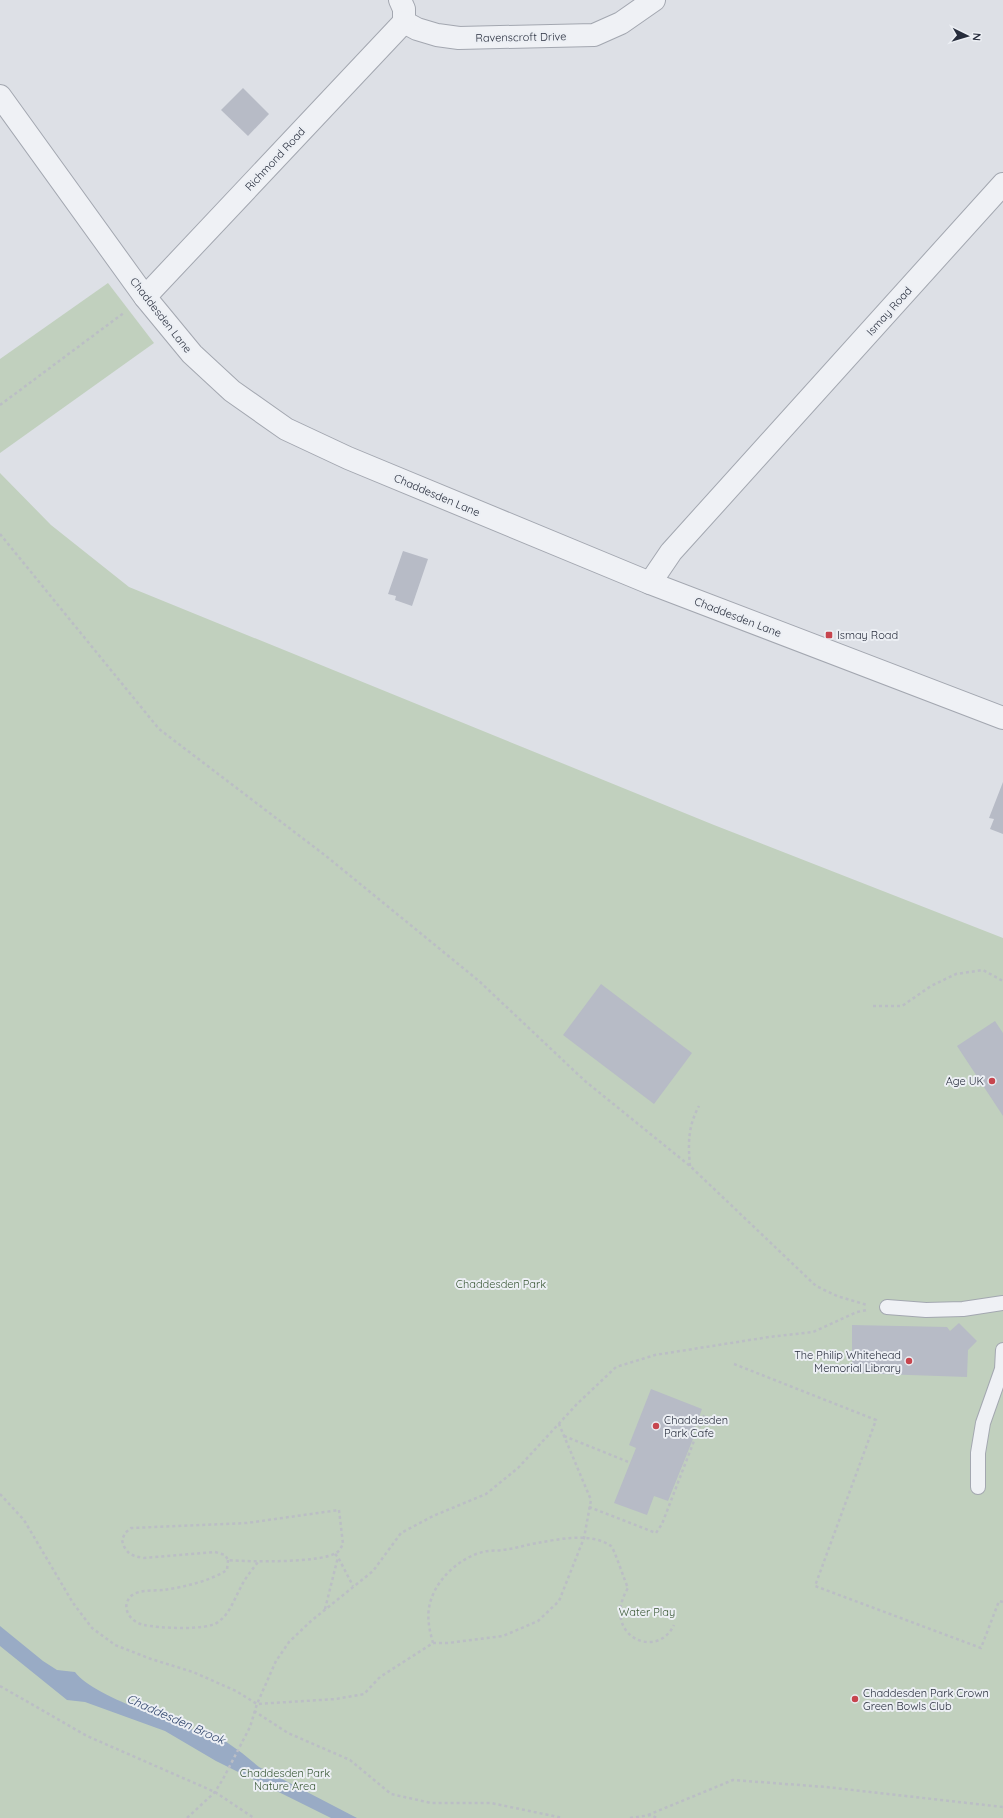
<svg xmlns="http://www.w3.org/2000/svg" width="1003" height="1818" font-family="Quicksand,sans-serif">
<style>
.green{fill:#c1d0be}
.water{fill:#99abc5}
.building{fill:#b7bbc6}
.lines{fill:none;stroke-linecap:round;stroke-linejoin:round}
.service-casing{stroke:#a3a7b0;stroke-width:16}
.minor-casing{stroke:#a3a7b0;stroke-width:24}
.tertiary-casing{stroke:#a3a7b0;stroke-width:24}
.path{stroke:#bbbec5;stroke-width:2.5;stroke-dasharray:3 3;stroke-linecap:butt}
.service{stroke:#eff1f5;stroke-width:14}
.minor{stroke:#eff1f5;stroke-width:22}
.tertiary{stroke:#eff1f5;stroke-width:22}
.poi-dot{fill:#c7454e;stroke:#eceff4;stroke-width:1.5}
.labels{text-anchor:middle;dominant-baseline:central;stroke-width:4;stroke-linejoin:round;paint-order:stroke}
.street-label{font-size:11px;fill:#272d3c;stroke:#eceff4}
.poi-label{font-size:11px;fill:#272d3c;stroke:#eceff4;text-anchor:start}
.park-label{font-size:11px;fill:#395735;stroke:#eceff4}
.water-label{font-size:12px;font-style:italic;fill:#33486e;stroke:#eceff4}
</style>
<rect width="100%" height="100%" fill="#dde0e6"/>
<g class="green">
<path d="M 108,283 L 154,343 L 0,453 L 0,359 Z"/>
<path d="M 0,473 L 51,525 L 129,587 L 714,825 L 1003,938 L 1003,1818 L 0,1818 Z"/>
</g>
<path class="water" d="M 0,1626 L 43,1661 L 57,1670 L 75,1672 C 94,1698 191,1728 225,1741 L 242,1753 L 259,1767 L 357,1818 L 331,1818 L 216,1761 L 165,1731 L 85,1702 L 67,1700 L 0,1646 Z"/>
<g class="building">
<path d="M 243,88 L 269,114 L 248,136 L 221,110 Z"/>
<path d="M 403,551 L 428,559 L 412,606 L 395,600 L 396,596 L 388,594 Z"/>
<path d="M 1003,782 L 1003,834 L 990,829 L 994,819 L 989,818 Z"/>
<path d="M 601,984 L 692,1053 L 654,1104 L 563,1035 Z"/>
<path d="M 995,1021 L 1003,1033 L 1003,1116 L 957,1046 Z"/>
<path d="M 959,1323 L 977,1341 L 968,1350 L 967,1377 L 852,1373 L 852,1325 L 947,1327 L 950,1331 Z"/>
<path d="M 651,1389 L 702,1409 L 693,1433 L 695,1434 L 668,1501 L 654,1496 L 647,1515 L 614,1503 L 636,1448 L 629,1445 Z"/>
</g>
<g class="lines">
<defs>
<g id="service">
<path d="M 887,1307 L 926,1310 L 963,1309 L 1003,1303"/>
<path d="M 978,1487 L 978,1453 L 983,1423 L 1002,1369 L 1003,1350"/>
</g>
<g id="minor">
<path d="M 400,0 L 404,9 L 404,22 L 417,29 L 437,35 L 459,38 L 594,35 L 621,23 L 654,0"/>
<path d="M 145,297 L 404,22"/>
<path d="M 650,583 L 671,552 L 1003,184"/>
</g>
<path id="tertiary" d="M 0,96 L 145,297 L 192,354 L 232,391 L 286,429 L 348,458 L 650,583 L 1003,718"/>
</defs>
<use href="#service" class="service-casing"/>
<use href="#minor" class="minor-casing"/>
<use href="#tertiary" class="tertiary-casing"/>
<g class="path">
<path d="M 0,405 L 125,312"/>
<path d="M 0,534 L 159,729 L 326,856 L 479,981 L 585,1081 L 690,1166 L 816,1286 L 837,1296 L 867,1305"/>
<path d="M 873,1006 L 902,1006 L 931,986 L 956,974 L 983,970 L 1003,981"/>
<path d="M 690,1166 C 688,1143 688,1126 699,1106"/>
<path d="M 734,1364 L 876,1420 L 815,1586 L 981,1648 L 999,1601 L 1003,1602"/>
<path d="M 564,1436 L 631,1463"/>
<path d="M 0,1494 L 24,1520 L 73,1603 L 92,1628 L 115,1645 L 151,1659 L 193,1672 L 236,1691 L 257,1704 L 336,1699 L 364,1694 L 380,1677 L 433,1643 L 448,1643 L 503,1636 L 538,1621 L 559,1601 L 584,1538 L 591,1500 L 559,1424"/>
<path d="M 589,1507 L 656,1533 L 662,1524 L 704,1415"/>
<path d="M 339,1510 L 343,1544 C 341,1547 340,1551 336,1553 C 320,1563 249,1562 228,1560 L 225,1555 L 215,1552 L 144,1558 C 131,1556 125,1553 122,1540 L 125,1533 L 131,1528 L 247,1523 Z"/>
<path d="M 335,1554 L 338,1557 L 353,1586"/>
<path d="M 228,1560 L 227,1570 C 210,1581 184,1587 164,1590 C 154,1591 139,1589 131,1596 C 120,1607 130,1622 144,1625 C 158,1628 207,1631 218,1622 C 230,1614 234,1599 241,1587 C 245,1578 252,1570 258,1562"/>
<path d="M 325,1609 L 338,1557"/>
<path d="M 433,1643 C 430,1632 427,1620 429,1608 C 433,1582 458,1558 483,1552 C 489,1550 496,1551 502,1550 C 514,1549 525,1545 537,1543 C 560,1539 591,1532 611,1546 C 614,1548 625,1582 628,1588 C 600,1634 656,1662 674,1625"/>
<path d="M 0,1686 L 87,1736 L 215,1792 L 254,1818"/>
<path d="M 254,1711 L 288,1733 L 350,1760 L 391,1794 L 431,1803 L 491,1803 L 563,1818"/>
<path d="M 648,1815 L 733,1780 L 826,1787 L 1003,1807"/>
<path d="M 187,1818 L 215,1792 L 223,1779 L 250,1727 L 257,1704 L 276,1661 L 289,1642 L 311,1621 L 373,1571 L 401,1533 L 433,1516 L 486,1494 L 518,1468 L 577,1404 L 616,1367 L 655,1355 L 769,1337 L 813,1332 L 857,1312 L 867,1310"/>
<path d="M 630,1818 L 651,1815 L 657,1818"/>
</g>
<use href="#service" class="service"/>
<use href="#minor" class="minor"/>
<use href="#tertiary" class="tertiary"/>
</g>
<g class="poi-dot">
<rect x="825" y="631" width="8" height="8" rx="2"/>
<circle cx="992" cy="1081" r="4"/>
<circle cx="909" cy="1361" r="4"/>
<circle cx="656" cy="1426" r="4"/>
<circle cx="855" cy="1699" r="4"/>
</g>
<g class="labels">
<g class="street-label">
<text transform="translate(521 37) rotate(-1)">Ravenscroft Drive</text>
<text transform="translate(275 159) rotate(-47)">Richmond Road</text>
<text transform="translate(889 311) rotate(-48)">Ismay Road</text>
<text transform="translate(161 315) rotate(52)">Chaddesden Lane</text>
<text transform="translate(437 495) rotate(23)">Chaddesden Lane</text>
<text transform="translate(738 617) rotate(21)">Chaddesden Lane</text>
</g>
<g class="poi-label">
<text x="837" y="635">Ismay Road</text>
<text x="984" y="1081" text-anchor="end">Age UK</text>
<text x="901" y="1355" text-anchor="end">The Philip Whitehead<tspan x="901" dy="13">Memorial Library</tspan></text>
<text x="664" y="1420">Chaddesden<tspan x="664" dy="13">Park Cafe</tspan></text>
<text x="863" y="1693">Chaddesden Park Crown<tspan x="863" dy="13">Green Bowls Club</tspan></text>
</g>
<g class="park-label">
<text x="501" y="1284">Chaddesden Park</text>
<text x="647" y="1612">Water Play</text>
<text x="285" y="1773">Chaddesden Park<tspan x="285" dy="13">Nature Area</tspan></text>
</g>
<g class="water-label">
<text transform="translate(176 1719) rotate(24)">Chaddesden Brook</text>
</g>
</g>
<g transform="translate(967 36) rotate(95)" stroke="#eceff4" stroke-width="3" paint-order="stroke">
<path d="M0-3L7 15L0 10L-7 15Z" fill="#272d3c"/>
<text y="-6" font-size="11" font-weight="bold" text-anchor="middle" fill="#272d3c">N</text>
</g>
</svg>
